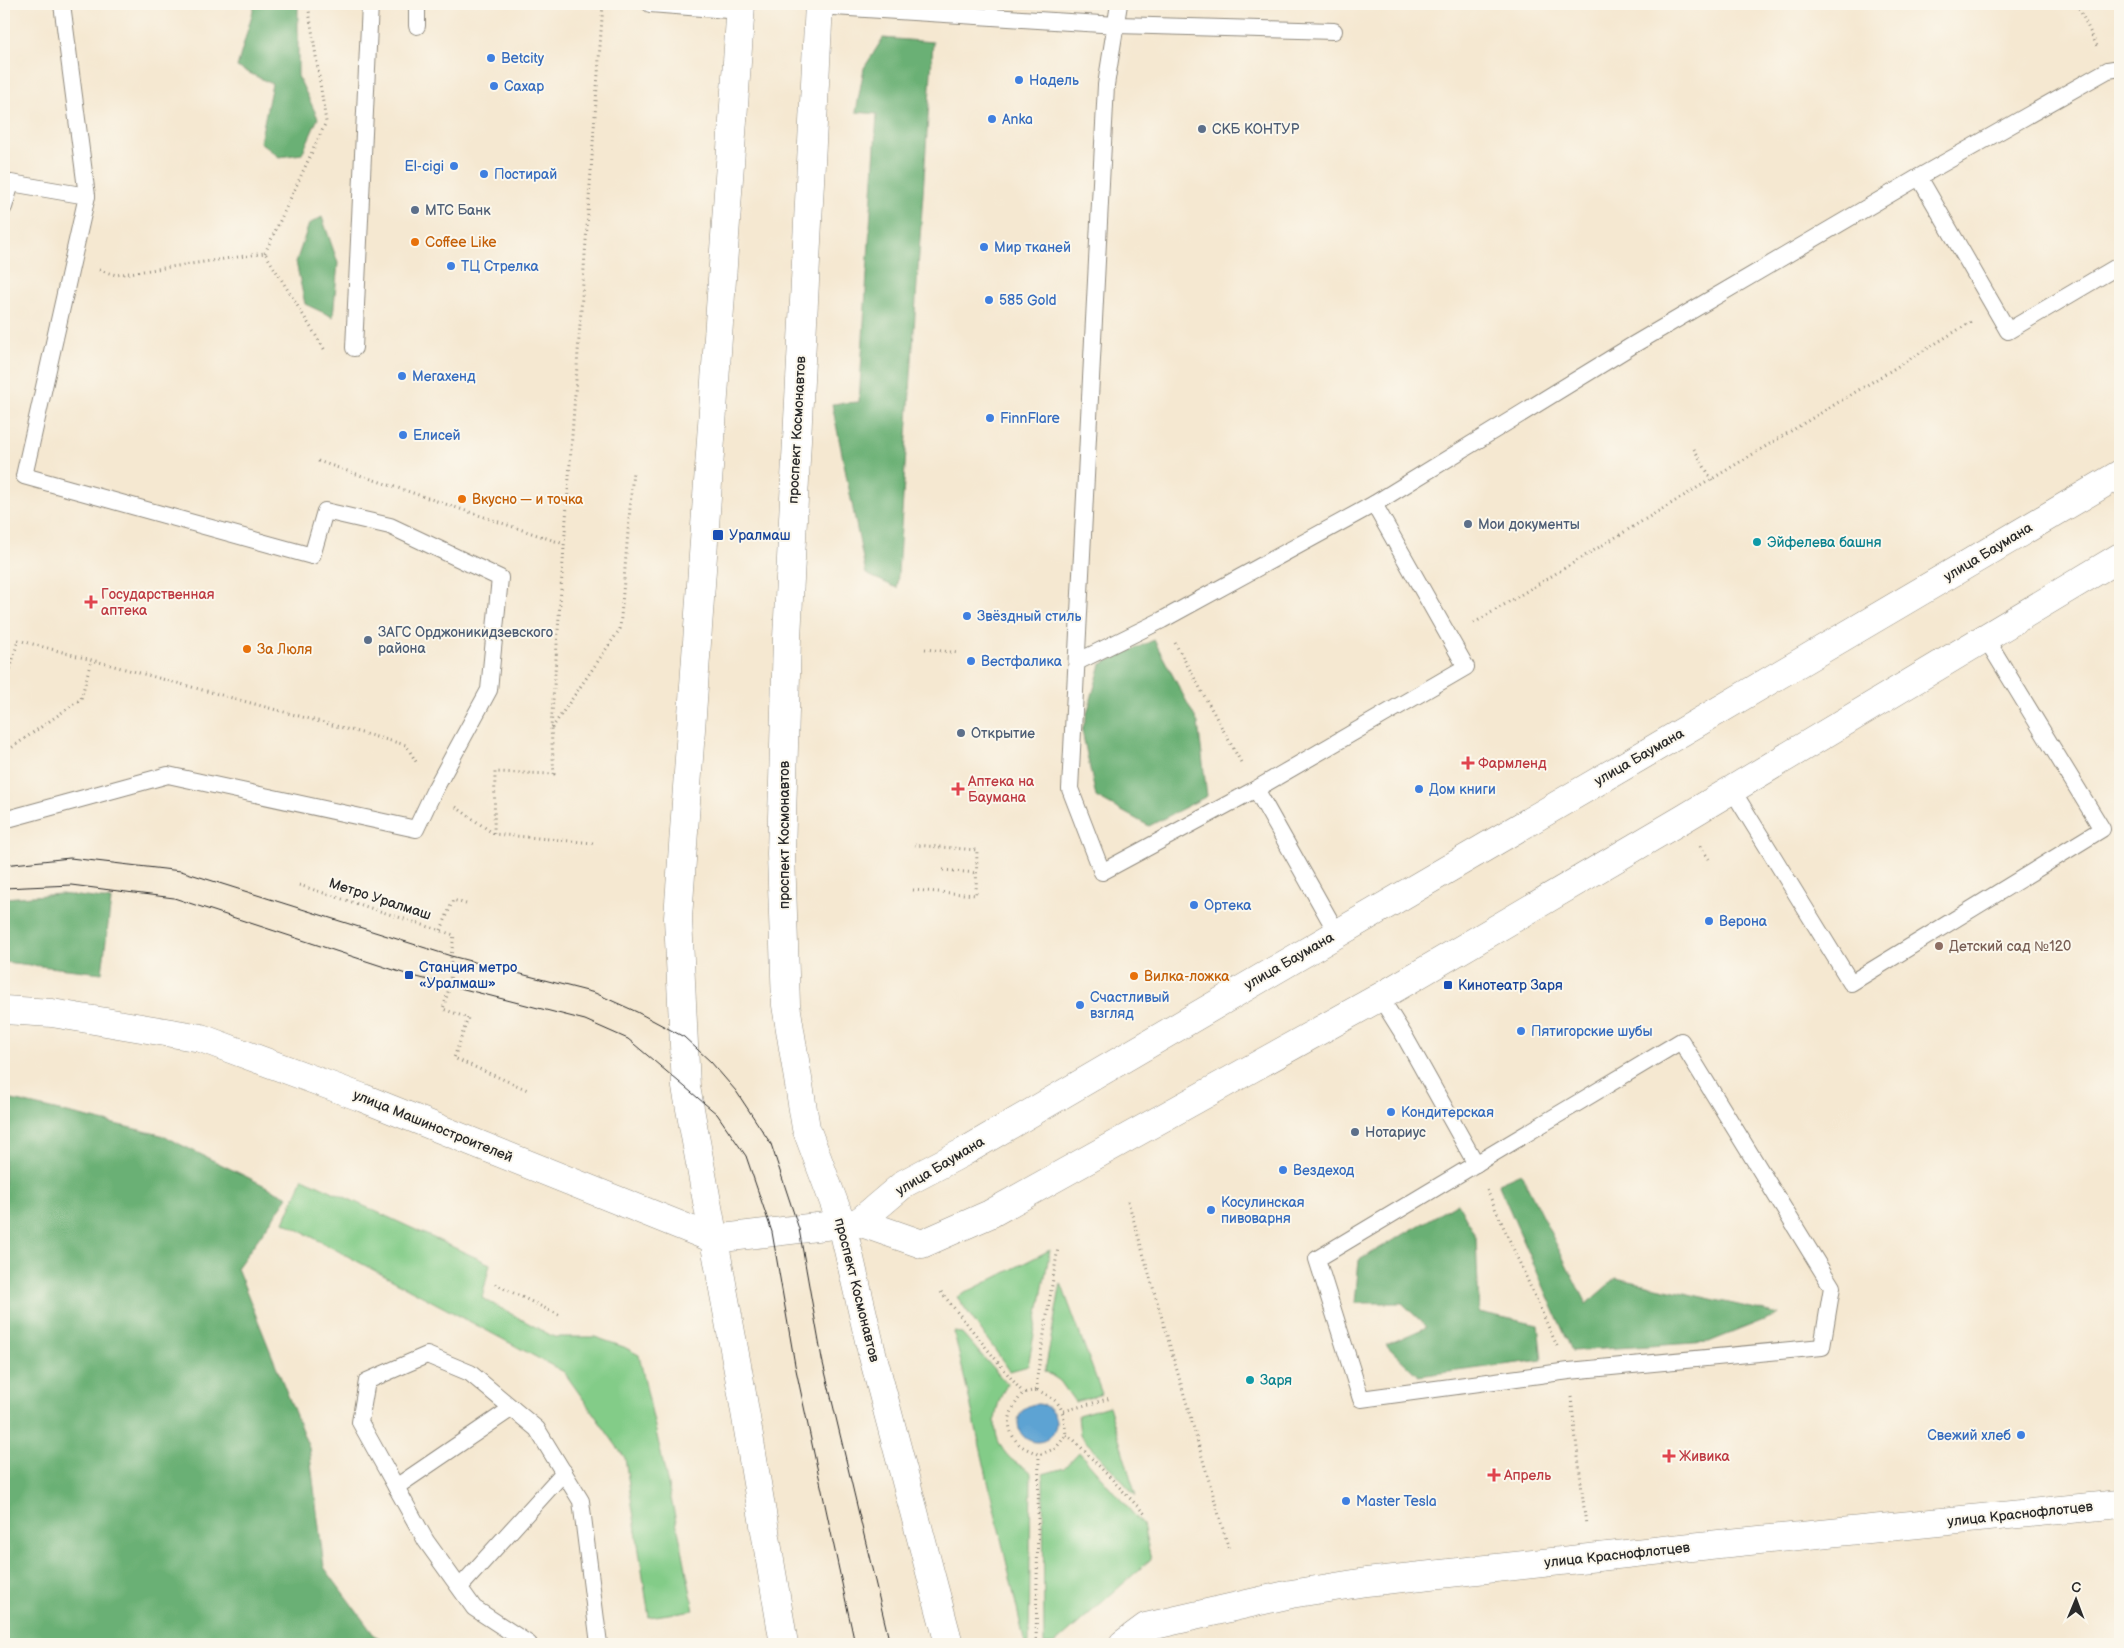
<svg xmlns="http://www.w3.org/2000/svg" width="2124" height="1648" font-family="'Balsamiq Sans',sans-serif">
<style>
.green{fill:#83cc88;stroke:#577c5a}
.forest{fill:#6ab074;stroke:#4a6e50}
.water{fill:#5da3d3;stroke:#44677f}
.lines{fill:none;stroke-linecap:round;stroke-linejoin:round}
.service-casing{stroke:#908a7e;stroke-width:18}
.tertiary-casing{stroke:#908a7e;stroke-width:29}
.secondary-casing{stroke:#908a7e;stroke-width:29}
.primary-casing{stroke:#908a7e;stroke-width:29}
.path{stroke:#908a7e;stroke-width:3;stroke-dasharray:1 4;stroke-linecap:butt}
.service{stroke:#fff;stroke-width:16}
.tertiary{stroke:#fff;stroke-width:28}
.secondary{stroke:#fff;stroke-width:28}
.primary{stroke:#fff;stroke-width:28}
.tram{stroke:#2b2b2b;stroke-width:1}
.shop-dot{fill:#3f7fe0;stroke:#fbf7ec;stroke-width:2}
.service-dot{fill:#5c6f8a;stroke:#fbf7ec;stroke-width:2}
.food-dot{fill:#e8710a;stroke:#fbf7ec;stroke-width:2}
.transit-dot{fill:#1a4fb4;stroke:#fbf7ec;stroke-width:2}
.culture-dot{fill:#0f9aa8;stroke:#fbf7ec;stroke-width:2}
.health-dot{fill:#e0444e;stroke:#fbf7ec;stroke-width:2}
.education-dot{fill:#8d6e63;stroke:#fbf7ec;stroke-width:2}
.labels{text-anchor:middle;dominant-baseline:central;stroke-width:4;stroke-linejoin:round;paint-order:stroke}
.shop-label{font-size:14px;fill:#366cbe;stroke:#fbf7ec;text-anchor:start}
.service-label{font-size:14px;fill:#4e5e75;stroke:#fbf7ec;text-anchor:start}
.food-label{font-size:14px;fill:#c56008;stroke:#fbf7ec;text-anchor:start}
.street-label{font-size:14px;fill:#2b2b2b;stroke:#fbf7ec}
.transit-label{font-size:14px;fill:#164399;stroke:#fbf7ec;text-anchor:start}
.culture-label{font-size:14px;fill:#0d838f;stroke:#fbf7ec;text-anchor:start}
.health-label{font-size:14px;fill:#be3a42;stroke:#fbf7ec;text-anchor:start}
.education-label{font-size:14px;fill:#785e54;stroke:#fbf7ec;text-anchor:start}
</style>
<rect width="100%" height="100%" fill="#fbf7ec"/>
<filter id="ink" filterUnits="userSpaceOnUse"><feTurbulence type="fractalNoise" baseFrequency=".02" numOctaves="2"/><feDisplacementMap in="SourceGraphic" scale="10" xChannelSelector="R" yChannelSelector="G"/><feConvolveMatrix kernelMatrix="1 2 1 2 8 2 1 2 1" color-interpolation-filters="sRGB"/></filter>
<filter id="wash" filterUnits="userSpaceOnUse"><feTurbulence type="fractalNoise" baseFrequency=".0096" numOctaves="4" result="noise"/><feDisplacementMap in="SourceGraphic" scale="20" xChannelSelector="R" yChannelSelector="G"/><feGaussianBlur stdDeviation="1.12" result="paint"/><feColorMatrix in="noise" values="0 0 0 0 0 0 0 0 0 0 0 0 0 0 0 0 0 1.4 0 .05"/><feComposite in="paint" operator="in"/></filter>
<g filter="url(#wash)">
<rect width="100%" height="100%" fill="#f5e8d1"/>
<g class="green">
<path d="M 303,1178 L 490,1264 L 482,1298 L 554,1337 L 595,1337 L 624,1347 L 639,1355 L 682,1548 L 694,1610 L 649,1617 L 625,1458 L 564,1372 L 284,1222 Z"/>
<path d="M 1050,1250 L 1028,1366 L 1010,1371 L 957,1297 Z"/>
<path d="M 1061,1283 L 1102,1394 L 1075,1402 L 1060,1381 L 1045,1371 Z"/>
<path d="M 954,1332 L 962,1333 L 1007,1384 C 993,1410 988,1437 1011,1459 C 1017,1464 1024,1468 1031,1472 L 1029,1644 L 1025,1644 Z"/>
<path d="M 1109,1406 L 1136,1496 L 1080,1435 L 1078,1415 Z"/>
<path d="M 1079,1452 L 1143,1525 L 1151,1559 L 1055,1644 L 1044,1644 L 1043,1474 L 1064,1468 Z"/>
</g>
<g class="forest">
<path d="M 255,4 L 297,4 L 298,7 L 298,76 L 318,118 L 302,154 L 279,157 L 260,142 L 272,84 L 237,67 Z"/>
<path d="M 883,38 L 933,42 L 897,588 L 866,574 L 832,404 L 859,402 L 877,114 L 856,112 L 864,68 Z"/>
<path d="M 322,217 L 338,263 L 333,317 L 305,304 L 296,262 L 309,224 Z"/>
<path d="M 1154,640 L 1198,723 L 1207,796 L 1149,826 L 1096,797 L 1082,731 L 1101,664 Z"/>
<path d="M 61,894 L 111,900 L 102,973 L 4,962 L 4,898 Z"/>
<path d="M 4,1098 L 161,1135 L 288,1197 L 237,1268 L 309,1448 L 324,1567 L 374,1635 L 389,1644 L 4,1644 Z"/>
<path d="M 1521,1173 L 1586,1304 L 1616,1278 L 1779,1314 L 1709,1342 L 1572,1351 L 1498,1183 Z"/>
<path d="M 1458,1203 L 1476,1237 L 1479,1312 L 1538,1325 L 1542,1360 L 1418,1376 L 1386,1345 L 1427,1327 L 1402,1303 L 1355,1303 L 1359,1260 Z"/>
</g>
<circle class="water" cx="1037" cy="1423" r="19"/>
</g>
<g filter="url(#ink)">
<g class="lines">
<defs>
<g id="service">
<path d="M 62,4 L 87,196"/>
<path d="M 650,4 L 741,11"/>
<path d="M 1119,4 L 1106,85 L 1070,789 L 1102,872 L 1256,789 L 1466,667 L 1374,504"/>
<path d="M 818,6 L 1117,25 L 1334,31"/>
<path d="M 417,26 L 417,4"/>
<path d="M 2120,68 L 2108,70 L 1919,177 L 2008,331 L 2120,265"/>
<path d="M 4,207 L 11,183 L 87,196 L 24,476 L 312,556 L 325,511 L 390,526 L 500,578 L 489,690 L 434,791 L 416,829 L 168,775 L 4,820"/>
<path d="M 354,348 L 370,4"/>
<path d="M 1077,662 L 1162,620 L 1374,504 L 1633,345 L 1919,177"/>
<path d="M 1731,788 L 1851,983 L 2102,829 L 1985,637"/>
<path d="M 1256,789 L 1337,933"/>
<path d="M 1380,997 L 1405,1037 L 1476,1164"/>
<path d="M 1681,1041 L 1832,1287 L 1822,1347 L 1569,1371 L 1361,1399 L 1317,1259 Z"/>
<path d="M 396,1487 L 512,1408"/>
<path d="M 460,1587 L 564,1472"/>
<path d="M 529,1644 L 474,1608 L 426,1541 L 360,1422 L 367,1381 L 427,1355 L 470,1373 L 537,1429 L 581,1501 L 599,1644"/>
</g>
<path id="tertiary" d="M 1123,1644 L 1146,1627 L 1291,1594 L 1366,1582 L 1719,1544 L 2120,1504"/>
<g id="secondary">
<path d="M 4,1010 L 52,1013 L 201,1038 L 363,1098 L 714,1239 L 859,1222 L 922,1244 L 990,1214 L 1380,997 L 1683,819 L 2120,557"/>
<path d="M 859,1222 L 905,1183 L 962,1153 L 1643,755 L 2120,474"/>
</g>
<g id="primary">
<path d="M 741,4 L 678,918 L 686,1087 L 739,1376 L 784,1644"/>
<path d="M 819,4 L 787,638 L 781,854 L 786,1005 L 806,1128 L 842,1224 L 871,1349 L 949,1644"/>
</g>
</defs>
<use href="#service" class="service-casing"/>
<use href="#tertiary" class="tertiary-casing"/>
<use href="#secondary" class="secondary-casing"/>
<use href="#primary" class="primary-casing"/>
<g class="path">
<path d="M 2077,4 L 2097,46"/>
<path d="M 265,253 L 326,122 L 308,4"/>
<path d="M 99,270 L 116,275 L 265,253 L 326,352"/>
<path d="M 1694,449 L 1712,480"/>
<path d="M 318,461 L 564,544"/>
<path d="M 1474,623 L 1971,322"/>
<path d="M 1175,643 L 1242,764"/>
<path d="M 925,649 L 959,653"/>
<path d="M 4,693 L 18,640 L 406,745 L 418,765"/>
<path d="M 552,728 L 620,629 L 633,471"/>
<path d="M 4,753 L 81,699 L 91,661"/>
<path d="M 456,807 L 494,834"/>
<path d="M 593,843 L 494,834 L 495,772 L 554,774 L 551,728 L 603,4"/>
<path d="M 1700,846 L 1709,859"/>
<path d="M 943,870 L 976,873"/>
<path d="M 299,885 L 454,935 L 451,956 L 450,985 L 443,1009 L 468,1018 L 454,1058 L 530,1091"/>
<path d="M 913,890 L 976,895 L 977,850 L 915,845"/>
<path d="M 441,930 L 453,900 L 466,904"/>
<path d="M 1487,1190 L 1557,1346"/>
<path d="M 1128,1201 L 1229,1550"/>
<path d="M 495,1284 L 561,1316"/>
<path d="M 941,1292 L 1023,1393"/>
<path d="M 1037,1390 C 1063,1402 1063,1408 1066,1435 L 1056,1448 L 1039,1455 C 1033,1451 1022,1448 1018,1443 C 1002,1426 1011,1408 1023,1393 Z"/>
<path d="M 1037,1390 L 1037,1377 L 1058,1248"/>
<path d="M 1571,1397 L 1586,1525"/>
<path d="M 1064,1411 L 1111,1398"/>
<path d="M 1066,1435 L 1074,1440 L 1146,1515"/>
<path d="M 1036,1644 L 1039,1455"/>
</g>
<use href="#service" class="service"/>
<use href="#tertiary" class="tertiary"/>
<use href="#secondary" class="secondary"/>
<use href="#primary" class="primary"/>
<g class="tram">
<path d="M 4,865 L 70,858 L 181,871 L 451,956 L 595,993 L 637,1012 L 684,1037 L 711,1062 L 736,1091 L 771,1144 L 799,1229 L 822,1359 L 890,1644"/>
<path d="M 4,888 L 71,885 L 174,898 L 409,975 L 585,1020 L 628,1039 L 717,1114 L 746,1156 L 772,1232 L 795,1365 L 855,1644"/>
</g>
</g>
</g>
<g class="shop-dot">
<circle cx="491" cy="58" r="5"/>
<circle cx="1019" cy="80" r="5"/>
<circle cx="494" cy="86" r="5"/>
<circle cx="992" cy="119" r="5"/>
<circle cx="454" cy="166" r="5"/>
<circle cx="484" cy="174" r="5"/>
<circle cx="984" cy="247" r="5"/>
<circle cx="451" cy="266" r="5"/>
<circle cx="989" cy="300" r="5"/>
<circle cx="402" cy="376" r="5"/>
<circle cx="990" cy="418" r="5"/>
<circle cx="403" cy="435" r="5"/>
<circle cx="967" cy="616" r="5"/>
<circle cx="971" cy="661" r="5"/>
<circle cx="1419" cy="789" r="5"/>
<circle cx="1194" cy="905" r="5"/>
<circle cx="1709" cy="921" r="5"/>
<circle cx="1080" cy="1005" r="5"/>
<circle cx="1521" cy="1031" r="5"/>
<circle cx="1391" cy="1112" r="5"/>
<circle cx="1283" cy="1170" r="5"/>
<circle cx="1211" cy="1210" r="5"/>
<circle cx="2021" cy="1435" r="5"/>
<circle cx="1346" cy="1501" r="5"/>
</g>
<g class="service-dot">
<circle cx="1202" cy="129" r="5"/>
<circle cx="415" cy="210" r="5"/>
<circle cx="1468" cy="524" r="5"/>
<circle cx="368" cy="640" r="5"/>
<circle cx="961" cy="733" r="5"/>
<circle cx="1355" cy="1132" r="5"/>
</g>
<g class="food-dot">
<circle cx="415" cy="242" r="5"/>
<circle cx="462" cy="499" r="5"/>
<circle cx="247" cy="649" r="5"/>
<circle cx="1134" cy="976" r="5"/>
</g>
<g class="transit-dot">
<rect x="712" y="529" width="12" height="12" rx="2.5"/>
<rect x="404" y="970" width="10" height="10" rx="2.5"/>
<rect x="1443" y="980" width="10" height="10" rx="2.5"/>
</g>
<g class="culture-dot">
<circle cx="1757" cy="542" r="5"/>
<circle cx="1250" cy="1380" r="5"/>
</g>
<g class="health-dot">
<path d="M88.5 594.5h5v5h5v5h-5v5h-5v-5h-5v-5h5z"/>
<path d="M1465.5 755.5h5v5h5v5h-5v5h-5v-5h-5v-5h5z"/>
<path d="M955.5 781.5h5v5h5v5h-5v5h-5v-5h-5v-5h5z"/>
<path d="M1666.5 1448.5h5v5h5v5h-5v5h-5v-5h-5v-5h5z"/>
<path d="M1491.5 1467.5h5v5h5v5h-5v5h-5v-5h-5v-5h5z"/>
</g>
<circle class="education-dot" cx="1939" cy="946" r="5"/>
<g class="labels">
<g class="shop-label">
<text x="501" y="58">Betcity</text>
<text x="1029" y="80">Надель</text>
<text x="504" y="86">Сахар</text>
<text x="1002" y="119">Anka</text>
<text x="444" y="166" text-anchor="end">El-cigi</text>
<text x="494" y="174">Постирай</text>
<text x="994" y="247">Мир тканей</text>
<text x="461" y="266">ТЦ Стрелка</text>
<text x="999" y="300">585 Gold</text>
<text x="412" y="376">Мегахенд</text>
<text x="1000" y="418">FinnFlare</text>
<text x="413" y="435">Елисей</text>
<text x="977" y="616">Звёздный стиль</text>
<text x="981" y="661">Вестфалика</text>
<text x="1429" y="789">Дом книги</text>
<text x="1204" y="905">Ортека</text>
<text x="1719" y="921">Верона</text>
<text x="1090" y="997">Счастливый<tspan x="1090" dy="16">взгляд</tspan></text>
<text x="1531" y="1031">Пятигорские шубы</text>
<text x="1401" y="1112">Кондитерская</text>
<text x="1293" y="1170">Вездеход</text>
<text x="1221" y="1202">Косулинская<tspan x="1221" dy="16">пивоварня</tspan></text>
<text x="2011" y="1435" text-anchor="end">Свежий хлеб</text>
<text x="1356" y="1501">Master Tesla</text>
</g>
<g class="service-label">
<text x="1212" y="129">СКБ КОНТУР</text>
<text x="425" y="210">МТС Банк</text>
<text x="1478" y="524">Мои документы</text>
<text x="378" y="632">ЗАГС Орджоникидзевского<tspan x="378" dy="16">района</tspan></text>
<text x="971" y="733">Открытие</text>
<text x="1365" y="1132">Нотариус</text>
</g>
<g class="food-label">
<text x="425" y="242">Coffee Like</text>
<text x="472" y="499">Вкусно — и точка</text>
<text x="257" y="649">За Люля</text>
<text x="1144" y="976">Вилка-ложка</text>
</g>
<g class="street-label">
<text transform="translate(797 430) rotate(-87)">проспект Космонавтов</text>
<text transform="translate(1988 552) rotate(-31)">улица Баумана</text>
<text transform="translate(1639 757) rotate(-30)">улица Баумана</text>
<text transform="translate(784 835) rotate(-90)">проспект Космонавтов</text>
<text transform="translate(380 899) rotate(18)">Метро Уралмаш</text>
<text transform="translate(1289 961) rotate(-30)">улица Баумана</text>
<text transform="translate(433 1126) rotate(22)">улица Машиностроителей</text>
<text transform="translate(940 1166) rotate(-31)">улица Баумана</text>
<text transform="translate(857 1290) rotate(76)">проспект Космонавтов</text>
<text transform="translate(2020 1514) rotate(-6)">улица Краснофлотцев</text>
<text transform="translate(1617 1555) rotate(-6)">улица Краснофлотцев</text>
</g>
<g class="transit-label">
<text x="729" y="535">Уралмаш</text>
<text x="419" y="967">Станция метро<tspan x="419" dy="16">«Уралмаш»</tspan></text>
<text x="1458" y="985">Кинотеатр Заря</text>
</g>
<g class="culture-label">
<text x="1767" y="542">Эйфелева башня</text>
<text x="1260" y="1380">Заря</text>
</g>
<g class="health-label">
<text x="101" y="594">Государственная<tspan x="101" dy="16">аптека</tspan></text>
<text x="1478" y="763">Фармленд</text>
<text x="968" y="781">Аптека на<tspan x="968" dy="16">Баумана</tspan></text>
<text x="1679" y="1456">Живика</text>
<text x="1504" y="1475">Апрель</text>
</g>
<g class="education-label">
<text x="1949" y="946">Детский сад №120</text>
</g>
</g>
<rect width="2124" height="1648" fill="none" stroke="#fbf7ec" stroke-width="20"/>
<g transform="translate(2076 1600) rotate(1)" stroke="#fbf7ec" stroke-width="4" paint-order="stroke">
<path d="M0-4L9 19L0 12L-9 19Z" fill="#2b2b2b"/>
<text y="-8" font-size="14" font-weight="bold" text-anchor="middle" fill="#2b2b2b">С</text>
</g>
</svg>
